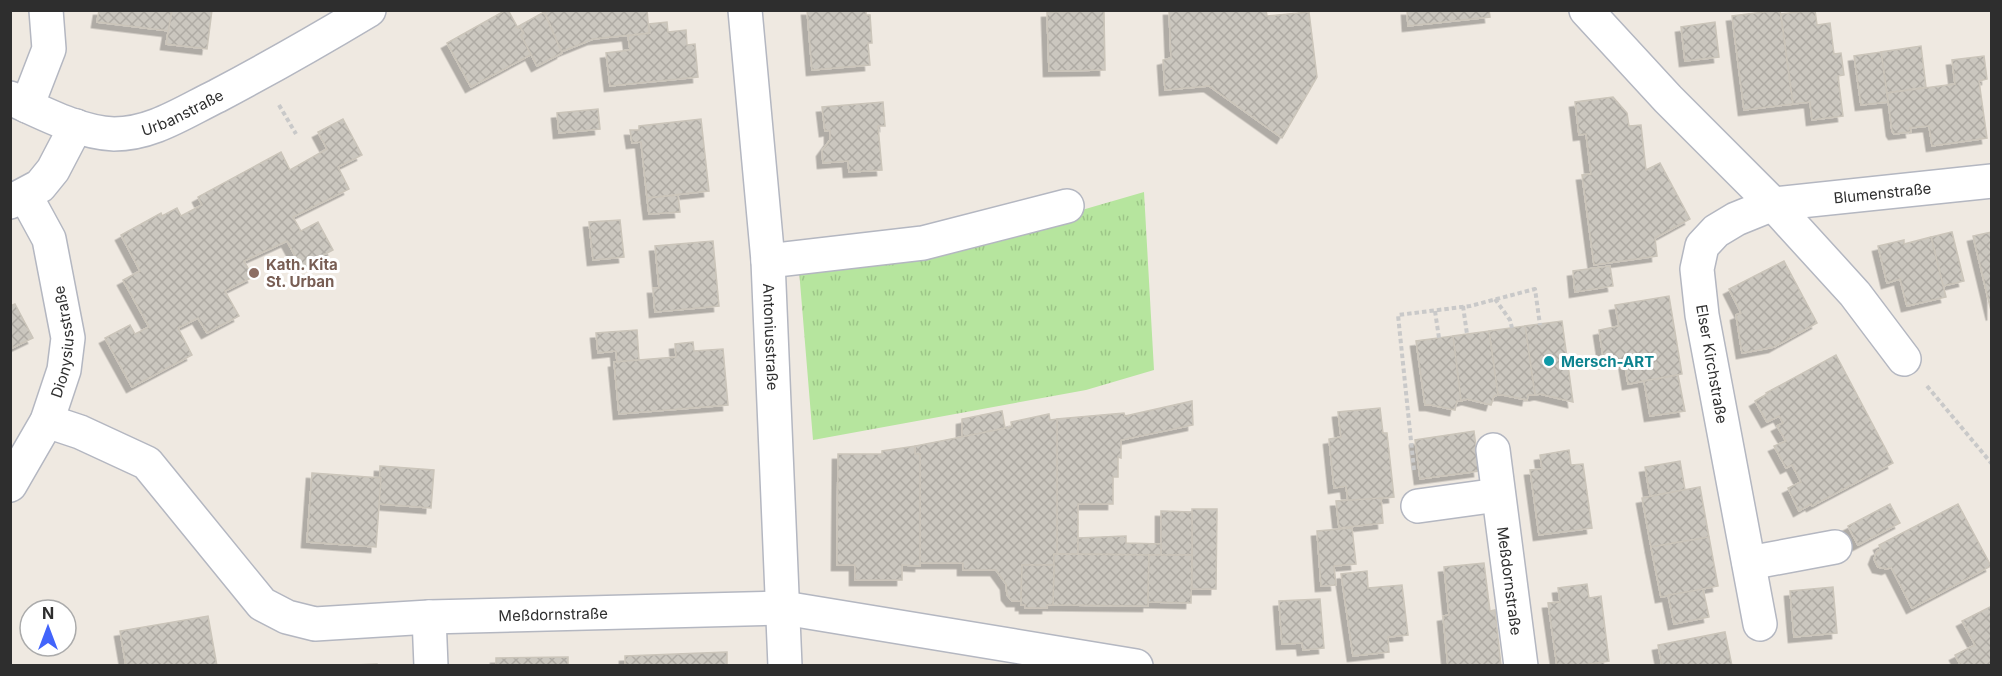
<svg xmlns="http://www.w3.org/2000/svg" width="2002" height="676" font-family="Inter,sans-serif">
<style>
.grass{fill:url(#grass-tufts)}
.building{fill:url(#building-cross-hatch);stroke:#cbc5ba;stroke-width:1.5;filter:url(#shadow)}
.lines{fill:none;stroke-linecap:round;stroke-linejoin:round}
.minor-casing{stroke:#b4b7c1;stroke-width:36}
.path{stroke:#c9c9c9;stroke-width:4;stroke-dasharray:4.5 3;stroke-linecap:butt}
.minor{stroke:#fff;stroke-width:33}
.education-dot{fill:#8d6e63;stroke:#fff;stroke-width:2}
.culture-dot{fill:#0f9aa8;stroke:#fff;stroke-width:2}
.labels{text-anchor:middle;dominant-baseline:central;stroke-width:6;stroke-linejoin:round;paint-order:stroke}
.street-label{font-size:15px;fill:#2e2e2e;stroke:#fff}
.education-label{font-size:15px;font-weight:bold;fill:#785e54;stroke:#fff;text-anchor:start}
.culture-label{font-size:15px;font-weight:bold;fill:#0d838f;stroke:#fff;text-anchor:start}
</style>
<defs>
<pattern id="grass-tufts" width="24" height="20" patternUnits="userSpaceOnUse" patternTransform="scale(1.5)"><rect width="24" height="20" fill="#b6e59e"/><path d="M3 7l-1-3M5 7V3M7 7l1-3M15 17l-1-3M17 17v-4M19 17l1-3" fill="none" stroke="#9dc588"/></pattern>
<pattern id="building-cross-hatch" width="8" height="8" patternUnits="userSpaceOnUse" patternTransform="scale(1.5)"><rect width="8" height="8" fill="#cbc7bf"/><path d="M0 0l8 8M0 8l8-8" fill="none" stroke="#afaba4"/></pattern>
<filter id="shadow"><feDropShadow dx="-5.5" dy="5.5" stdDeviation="0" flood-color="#0004"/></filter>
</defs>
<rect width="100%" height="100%" fill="#efe9e1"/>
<path class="grass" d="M 1144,192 L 1154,370 L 1086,390 L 813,440 L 799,270 L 1075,212 Z"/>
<g class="building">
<path d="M 99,10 L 172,10 L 169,31 L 97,22 Z"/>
<path d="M 172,10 L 212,10 L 207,49 L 166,44 Z"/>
<path d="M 506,10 L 508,10 L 518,28 L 520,27 L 523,33 L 521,35 L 532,54 L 471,87 L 447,43 Z"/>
<path d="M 544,10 L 647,10 L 649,33 L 593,39 L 561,52 Z"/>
<path d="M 807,10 L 866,10 L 866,15 L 870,15 L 872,43 L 868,43 L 870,65 L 812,70 Z"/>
<path d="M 1169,10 L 1266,10 L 1267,16 L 1309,12 L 1317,77 L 1282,138 L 1209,86 L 1165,90 L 1163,60 L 1171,58 Z"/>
<path d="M 1407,10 L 1489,10 L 1490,17 L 1408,26 Z"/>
<path d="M 1780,10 L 1793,104 L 1744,110 L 1732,16 Z"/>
<path d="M 1815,10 L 1817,25 L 1830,23 L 1834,54 L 1841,53 L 1844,75 L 1838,76 L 1843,116 L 1812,120 L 1810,102 L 1793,104 L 1781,14 Z"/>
<path d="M 1104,11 L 1105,70 L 1049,71 L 1047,12 Z"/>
<path d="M 544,12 L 562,53 L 537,66 L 521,35 L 524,33 L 520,27 L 517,27 Z"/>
<path d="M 667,22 L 668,32 L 686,30 L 687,45 L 695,44 L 698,77 L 610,86 L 606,53 L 630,50 L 628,36 L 650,33 L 649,24 Z"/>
<path d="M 1715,22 L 1719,57 L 1685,61 L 1681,27 Z"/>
<path d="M 1921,46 L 1926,87 L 1887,93 L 1881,52 Z"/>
<path d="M 1881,52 L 1888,102 L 1861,105 L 1854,56 Z"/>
<path d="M 1984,56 L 1987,79 L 1979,81 L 1987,138 L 1932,146 L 1929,126 L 1910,128 L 1911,132 L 1894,134 L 1892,131 L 1887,93 L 1955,84 L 1952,60 Z"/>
<path d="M 1613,97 L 1627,113 L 1629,126 L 1641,125 L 1646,170 L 1660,163 L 1690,219 L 1655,238 L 1657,256 L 1594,265 L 1582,175 L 1591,174 L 1586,134 L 1579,135 L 1575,102 Z"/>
<path d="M 883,102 L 885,126 L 878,126 L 882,170 L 849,172 L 848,161 L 823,163 L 822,151 L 830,140 L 830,130 L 825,131 L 822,107 Z"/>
<path d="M 598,109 L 600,129 L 559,133 L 557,113 Z"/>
<path d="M 343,119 L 362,155 L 338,167 L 349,189 L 293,217 L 301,231 L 318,222 L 333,250 L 301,267 L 287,241 L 244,261 L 253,277 L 225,291 L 239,316 L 207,333 L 198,318 L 178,328 L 192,355 L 132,387 L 105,338 L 130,325 L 135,334 L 149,327 L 123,280 L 140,271 L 121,235 L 161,213 L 162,216 L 177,208 L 181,216 L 202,205 L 198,197 L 281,152 L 290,170 L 327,149 L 318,132 Z"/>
<path d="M 701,119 L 709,191 L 647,198 L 641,142 L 632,143 L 630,130 L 639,130 L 639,126 Z"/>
<path d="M 678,195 L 680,212 L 649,214 L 647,198 Z"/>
<path d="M 620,220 L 624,257 L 593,260 L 589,222 Z"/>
<path d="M 1952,232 L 1964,281 L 1943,286 L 1931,237 Z"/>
<path d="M 1992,232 L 1992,315 L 1973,236 Z"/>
<path d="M 1931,237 L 1946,297 L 1907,306 L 1900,279 L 1887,283 L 1878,246 L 1904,240 L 1904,244 Z"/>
<path d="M 713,241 L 719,306 L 655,312 L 653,288 L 659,288 L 655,246 Z"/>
<path d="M 1784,261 L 1817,323 L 1774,347 L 1742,353 L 1736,315 L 1741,313 L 1729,289 Z"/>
<path d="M 1610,266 L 1613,286 L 1575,292 L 1573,271 Z"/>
<path d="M 1669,296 L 1682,374 L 1628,384 L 1624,360 L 1604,363 L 1599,330 L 1619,326 L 1615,305 Z"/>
<path d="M 15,304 L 33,338 L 12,348 L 10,306 Z"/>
<path d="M 1562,321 L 1573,402 L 1540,394 L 1535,395 L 1525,326 Z"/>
<path d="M 1525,326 L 1535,395 L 1528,395 L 1527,400 L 1503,395 L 1498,395 L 1489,331 Z"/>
<path d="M 637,330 L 639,360 L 617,362 L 616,351 L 598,353 L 596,333 Z"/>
<path d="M 1489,331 L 1498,395 L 1494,396 L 1491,405 L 1467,399 L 1461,401 L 1453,336 Z"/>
<path d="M 1453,336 L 1461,401 L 1457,401 L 1455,410 L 1431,405 L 1425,405 L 1416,341 Z"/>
<path d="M 693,342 L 694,351 L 723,349 L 728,405 L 619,414 L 614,362 L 676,357 L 675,344 Z"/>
<path d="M 1836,355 L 1893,463 L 1812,506 L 1811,504 L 1799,511 L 1788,488 L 1801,482 L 1792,465 L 1786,468 L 1774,446 L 1786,441 L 1777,426 L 1783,423 L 1779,416 L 1767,422 L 1755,401 L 1767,394 L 1766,393 Z"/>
<path d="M 1678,375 L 1685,411 L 1650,416 L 1644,381 Z"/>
<path d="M 1192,401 L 1193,425 L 1121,440 L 1121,458 L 1118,457 L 1118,477 L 1113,477 L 1113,504 L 1078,504 L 1078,554 L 1057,554 L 1057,419 L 1124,413 L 1125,416 Z"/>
<path d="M 1380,408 L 1383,433 L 1387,433 L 1394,497 L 1348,502 L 1346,486 L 1334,488 L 1329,439 L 1341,437 L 1338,412 Z"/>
<path d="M 1002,411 L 1005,428 L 962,437 L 962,419 Z"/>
<path d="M 1049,414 L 1050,420 L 1057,419 L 1057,554 L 1054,554 L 1054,565 L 1022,565 L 1021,601 L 1012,601 L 1007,595 L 1006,584 L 996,570 L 963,570 L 963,563 L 920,563 L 920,454 L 915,454 L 915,446 L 1012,427 L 1011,422 Z"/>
<path d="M 1474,431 L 1479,471 L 1420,479 L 1415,440 Z"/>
<path d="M 915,446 L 915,454 L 920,454 L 920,566 L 902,565 L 902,580 L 855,580 L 855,565 L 837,565 L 838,454 L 882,454 L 882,451 Z"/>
<path d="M 1569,450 L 1571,465 L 1583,464 L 1592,528 L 1539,535 L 1530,470 L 1542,469 L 1540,455 Z"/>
<path d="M 1680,461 L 1685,490 L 1650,496 L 1645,467 Z"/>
<path d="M 380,466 L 434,470 L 431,508 L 379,504 Z"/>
<path d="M 312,473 L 381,478 L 376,547 L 307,542 Z"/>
<path d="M 1700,487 L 1709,537 L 1651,547 L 1642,498 Z"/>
<path d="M 1381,498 L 1383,523 L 1339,528 L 1336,501 Z"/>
<path d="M 1890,504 L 1900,523 L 1858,545 L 1848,526 Z"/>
<path d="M 1958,504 L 1991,566 L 1912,608 L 1891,567 L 1887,569 L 1878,567 L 1874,559 L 1877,551 L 1881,549 L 1879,545 Z"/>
<path d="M 1192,509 L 1217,509 L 1216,589 L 1192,589 Z"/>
<path d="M 1161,511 L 1192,512 L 1192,555 L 1161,555 Z"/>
<path d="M 1352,528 L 1356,564 L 1334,566 L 1336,585 L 1321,586 L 1317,531 Z"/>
<path d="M 1126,536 L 1126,543 L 1161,544 L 1161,555 L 1078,554 L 1078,538 Z"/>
<path d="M 1709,537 L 1718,586 L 1661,597 L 1651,547 Z"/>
<path d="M 1054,554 L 1149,555 L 1148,606 L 1053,605 Z"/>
<path d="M 1149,555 L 1192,555 L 1191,603 L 1148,602 Z"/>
<path d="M 1484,563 L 1490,611 L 1495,610 L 1501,666 L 1448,666 L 1443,616 L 1449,615 L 1444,567 Z"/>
<path d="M 1022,565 L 1054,565 L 1053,605 L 1047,605 L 1047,608 L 1025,608 L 1025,605 L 1021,605 Z"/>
<path d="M 1367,571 L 1368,588 L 1402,585 L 1408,635 L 1388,637 L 1389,652 L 1353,656 L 1341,574 Z"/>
<path d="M 1587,584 L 1589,598 L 1601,596 L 1609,661 L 1576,666 L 1557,666 L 1548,603 L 1560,602 L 1558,588 Z"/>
<path d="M 1833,587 L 1837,633 L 1794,637 L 1790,591 Z"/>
<path d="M 1703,589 L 1709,617 L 1674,624 L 1668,595 Z"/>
<path d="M 1320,599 L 1324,648 L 1303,650 L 1302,643 L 1282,644 L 1279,601 Z"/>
<path d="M 1992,606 L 1992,666 L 1961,666 L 1955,655 L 1975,645 L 1962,621 Z"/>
<path d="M 208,616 L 217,666 L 126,666 L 120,631 Z"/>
<path d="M 1725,632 L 1732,666 L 1662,666 L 1658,645 Z"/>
<path d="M 727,652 L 727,666 L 625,666 L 625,656 Z"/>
<path d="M 568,657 L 568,666 L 496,666 L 496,658 Z"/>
<path d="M 377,664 L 377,666 L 328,666 Z"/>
</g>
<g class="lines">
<defs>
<g id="minor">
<path id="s1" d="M 745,10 L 768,261 L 785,666"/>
<path d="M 1586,10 L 1668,99 L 1773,204 L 1855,294 L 1904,359"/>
<path id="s2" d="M 10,98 C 41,112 80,133 114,134 C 152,134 184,112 217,96 C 268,69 319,40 369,10"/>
<path d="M 27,106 L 49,49 L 46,10"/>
<path d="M 10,202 L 40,186 L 53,170 L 76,126"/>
<path d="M 768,261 L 923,243 L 1067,206"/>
<path id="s3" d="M 47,421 L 80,432 L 147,463 L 262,604 L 287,617 L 315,624 L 429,617 L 784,608 L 1136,666"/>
<path id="s4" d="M 1493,450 L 1521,666"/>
<path id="s5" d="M 10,485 L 47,421 L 64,370 L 68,338 L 49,239 L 25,195"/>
<path d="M 1418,506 L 1498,495"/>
<path d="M 1749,563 L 1835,547"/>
<path d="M 429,617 L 431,666"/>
<path id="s6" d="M 1760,624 L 1702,315 L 1697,269 L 1702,246 L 1716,231 L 1736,219 L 1773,204 L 1992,181"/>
</g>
</defs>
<use href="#minor" class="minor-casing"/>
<g class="path">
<path d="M 279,105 L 296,134"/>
<path d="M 1495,299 L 1510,320 L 1512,328"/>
<path d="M 1463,306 L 1467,334"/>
<path d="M 1435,311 L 1439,338"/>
<path d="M 1927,386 L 1992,464"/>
<path d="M 1414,470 L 1398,315 L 1470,306 L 1535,289 L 1540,325"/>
</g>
<use href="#minor" class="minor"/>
</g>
<circle class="education-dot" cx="254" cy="273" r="6"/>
<circle class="culture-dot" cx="1549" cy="361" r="6"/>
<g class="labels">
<g class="street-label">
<text stroke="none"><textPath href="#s2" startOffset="183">Urbanstraße</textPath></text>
<text stroke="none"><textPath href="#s6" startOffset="578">Blumenstraße</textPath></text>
<text stroke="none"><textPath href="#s1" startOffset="328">Antoniusstraße</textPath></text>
<text stroke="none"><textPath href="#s5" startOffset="156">Dionysiusstraße</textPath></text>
<text transform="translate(1712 364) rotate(80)">Elser Kirchstraße</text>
<text stroke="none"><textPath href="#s4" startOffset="132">Meßdornstraße</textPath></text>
<text stroke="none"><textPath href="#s3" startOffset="586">Meßdornstraße</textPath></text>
</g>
<g class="education-label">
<text x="266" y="264">Kath. Kita<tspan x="266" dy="17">St. Urban</tspan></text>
</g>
<g class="culture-label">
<text x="1561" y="361">Mersch-ART</text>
</g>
</g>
<rect width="2002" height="676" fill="none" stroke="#2e2e2e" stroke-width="24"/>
<g transform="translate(48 628)"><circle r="28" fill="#ffffff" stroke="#ababab" stroke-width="1.5"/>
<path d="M0-4.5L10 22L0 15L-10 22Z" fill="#4264fb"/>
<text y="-9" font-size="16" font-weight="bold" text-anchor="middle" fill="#2e2e2e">N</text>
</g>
</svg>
